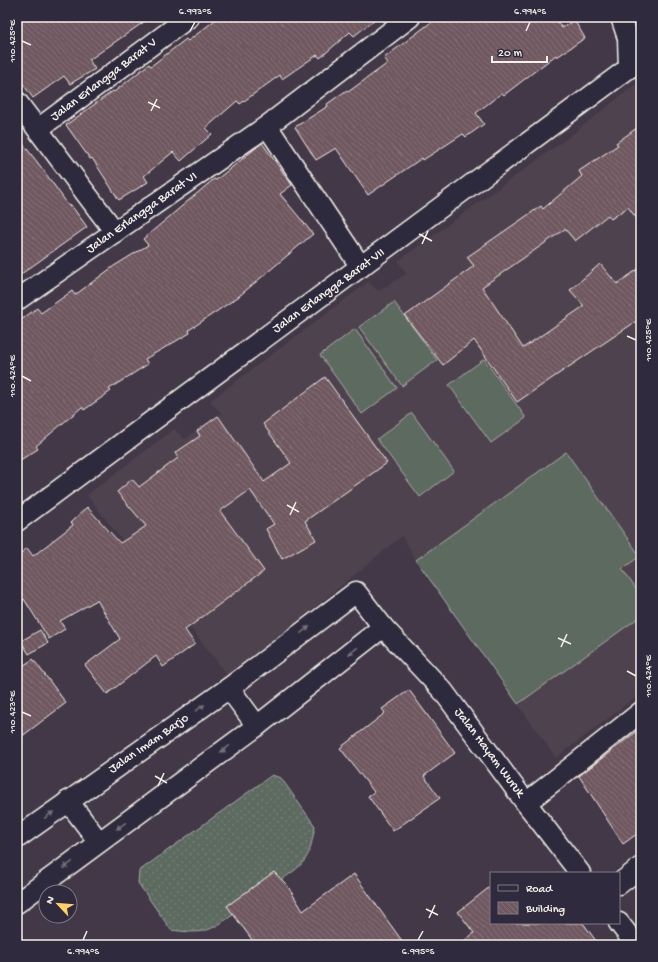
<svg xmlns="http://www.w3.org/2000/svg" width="658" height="962" font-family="'Gochi Hand',sans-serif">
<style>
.built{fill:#504250}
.grass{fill:url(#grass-dots);stroke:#a8aea4}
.garden{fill:#5b6a61;stroke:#a8aea4}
.building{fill:url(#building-back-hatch);stroke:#f4f1e8}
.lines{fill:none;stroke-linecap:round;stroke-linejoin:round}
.minor-casing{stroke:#f4f1e8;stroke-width:23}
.minor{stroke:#2f2a3d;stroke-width:20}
.oneway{fill:#747079}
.ticks{fill:none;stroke:#f4f1e8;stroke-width:1.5}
.labels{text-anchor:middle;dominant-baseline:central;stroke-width:3;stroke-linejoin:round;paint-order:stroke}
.street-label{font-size:13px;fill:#f4f1e8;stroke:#2f2a3d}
.neatline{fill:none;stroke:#f4f1e8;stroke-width:1.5}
.ticks-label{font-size:10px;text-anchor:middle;fill:#f4f1e8}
</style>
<defs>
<pattern id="grass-dots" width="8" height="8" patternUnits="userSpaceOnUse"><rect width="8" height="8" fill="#5b6a61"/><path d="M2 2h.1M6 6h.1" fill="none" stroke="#738078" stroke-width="1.8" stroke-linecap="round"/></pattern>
<pattern id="building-back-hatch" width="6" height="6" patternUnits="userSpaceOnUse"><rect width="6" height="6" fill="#705861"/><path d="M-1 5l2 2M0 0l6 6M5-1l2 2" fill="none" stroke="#857078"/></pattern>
</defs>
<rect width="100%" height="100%" fill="#423848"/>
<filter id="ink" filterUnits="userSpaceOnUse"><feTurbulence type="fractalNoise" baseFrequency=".025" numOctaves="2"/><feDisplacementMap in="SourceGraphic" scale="8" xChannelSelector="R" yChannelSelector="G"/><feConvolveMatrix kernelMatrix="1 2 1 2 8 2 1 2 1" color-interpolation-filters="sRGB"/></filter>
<g filter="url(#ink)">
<path class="built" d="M 641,80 L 641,693 L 556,758 L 416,560 L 402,536 L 229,677 L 87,495 L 174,429 L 185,439 L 221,413 L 210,401 L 368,282 L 378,291 L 406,274 L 398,261 L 569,137 Z"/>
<path class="grass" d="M 272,775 L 281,778 L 315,826 C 309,858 308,862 281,880 L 274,872 L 228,905 L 234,914 C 208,933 203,934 171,930 L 138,883 L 139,871 Z"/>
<g class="garden">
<path d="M 394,302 L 437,360 L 402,386 L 359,327 Z"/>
<path d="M 355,329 L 397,388 L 362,414 L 320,355 Z"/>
<path d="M 484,359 L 526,418 L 491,443 L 449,385 Z"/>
<path d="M 412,413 L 454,471 L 420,497 L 377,439 Z"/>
<path d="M 566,452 L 640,556 L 622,569 L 641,596 L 641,616 L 518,704 L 416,560 Z"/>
</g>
<g class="building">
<path d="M 17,17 L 151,17 L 89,60 L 95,69 L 70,84 L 64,76 L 33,98 L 17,76 Z"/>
<path d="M 219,17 L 378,17 L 354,36 L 350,32 L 320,58 L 317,55 L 282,79 L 280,75 L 240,104 L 237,101 L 206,128 L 212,134 L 181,161 L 173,152 L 144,176 L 148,182 L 119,200 L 92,158 L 90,159 L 66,125 L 113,91 L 114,92 L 149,64 L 151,66 L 186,39 L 188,41 Z"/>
<path d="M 438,17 L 554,17 L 562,28 L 574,20 L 585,38 L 557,57 L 556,55 L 504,95 L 502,93 L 476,113 L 484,124 L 466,137 L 463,134 L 423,160 L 422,158 L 368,195 L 336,148 L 316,160 L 295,127 L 328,106 L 327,104 L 347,90 L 348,92 L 388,63 L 384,58 Z"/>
<path d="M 641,125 L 641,224 L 628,207 L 611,219 L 608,215 L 575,241 L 565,229 L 482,287 L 523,348 L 584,306 L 570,290 L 600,264 L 617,284 L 641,267 L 641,318 L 517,402 L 474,340 L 443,365 L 405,316 L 474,266 L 467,257 L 541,206 L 543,209 L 582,176 L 579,171 L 618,145 L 616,143 Z"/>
<path d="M 17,136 L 41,167 L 69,206 L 71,205 L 87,227 L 17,277 Z"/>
<path d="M 262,143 L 292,185 L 280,194 L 313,234 L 238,297 L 189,330 L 190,333 L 145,359 L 148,364 L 109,389 L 111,391 L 84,410 L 82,407 L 36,446 L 38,449 L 17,462 L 17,323 L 37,308 L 41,313 L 72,291 L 75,295 L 114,266 L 148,245 L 143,239 L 214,179 L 216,180 Z"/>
<path d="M 325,377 L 387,463 L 305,521 L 316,540 L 282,559 L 266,529 L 274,524 L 250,490 L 220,511 L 264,571 L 185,630 L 195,644 L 163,667 L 156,656 L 107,694 L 85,665 L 120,639 L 97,600 L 60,621 L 65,629 L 49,639 L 24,599 L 17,606 L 17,557 L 27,548 L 33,556 L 73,525 L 71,522 L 87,507 L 120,543 L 133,535 L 146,526 L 117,492 L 132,479 L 139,487 L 178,458 L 175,453 L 200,436 L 197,431 L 218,416 L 264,482 L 291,463 L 263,424 Z"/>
<path d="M 40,630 L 48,643 L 29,654 L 21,641 Z"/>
<path d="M 33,659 L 66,703 L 17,740 L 17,670 Z"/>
<path d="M 409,690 L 455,753 L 424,776 L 440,798 L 393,831 L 368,796 L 374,792 L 340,748 L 385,713 L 382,709 Z"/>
<path d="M 641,728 L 641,831 L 623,844 L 579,776 Z"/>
<path d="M 274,872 L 287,885 L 303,911 L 354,874 L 405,945 L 256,945 L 227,906 Z"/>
<path d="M 491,886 L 491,923 L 583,923 L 599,945 L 459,945 L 474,933 L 458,912 Z"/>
</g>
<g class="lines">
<defs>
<g id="minor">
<path d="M 621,17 L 628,38 L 629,68"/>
<path d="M 17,102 L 115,232"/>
<path d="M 267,126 L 361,267"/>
<path d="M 38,129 L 189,17"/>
<path d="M 17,300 L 267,126 L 410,17"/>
<path d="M 17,521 L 641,59"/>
<path d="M 229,688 L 257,726"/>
<path d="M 68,801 L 99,842"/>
<path d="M 526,803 L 580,873"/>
<path d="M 17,838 L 229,688 L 356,592 L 383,627 L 443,691 L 526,803 L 641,712"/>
<path d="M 619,884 L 641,867"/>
<path d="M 17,903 L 257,726 L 383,627"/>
<path d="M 619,923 L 636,945"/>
</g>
</defs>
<use href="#minor" class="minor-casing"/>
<use href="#minor" class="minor"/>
</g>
<defs><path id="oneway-solid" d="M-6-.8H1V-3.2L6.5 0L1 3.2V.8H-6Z"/></defs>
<g class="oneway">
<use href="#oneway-solid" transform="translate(305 630) rotate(-37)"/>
<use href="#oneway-solid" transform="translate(353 651) rotate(142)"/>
<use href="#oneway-solid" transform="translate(200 708) rotate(-35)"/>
<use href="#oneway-solid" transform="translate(225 749) rotate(144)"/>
<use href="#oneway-solid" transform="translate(49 815) rotate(-36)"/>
<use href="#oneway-solid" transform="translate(121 826) rotate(144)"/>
<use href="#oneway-solid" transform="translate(68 865) rotate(143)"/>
</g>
</g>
<path class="ticks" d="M 190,31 L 195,22M 526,31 L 530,22M 22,41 L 31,45M 148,102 L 160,108M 151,111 L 157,99M 419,234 L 432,241M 422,244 L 428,231M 627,336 L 636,340M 22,376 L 31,381M 287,505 L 299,512M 290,515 L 296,502M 558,638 L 571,644M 561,647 L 567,634M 627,671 L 636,676M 22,712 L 31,716M 155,776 L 167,783M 158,786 L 164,773M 426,909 L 438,915M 429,918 L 435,905M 83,940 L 87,931M 418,940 L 423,931"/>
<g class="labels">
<g class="street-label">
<text transform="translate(104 80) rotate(-37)">Jalan Erlangga Barat V</text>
<text transform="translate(142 213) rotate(-35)">Jalan Erlangga Barat VI</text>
<text transform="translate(329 291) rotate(-36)">Jalan Erlangga Barat VII</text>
<text transform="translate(149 744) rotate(-35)">Jalan Imam Barjo</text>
<text transform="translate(489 753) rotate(53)">Jalan Hayam Wuruk</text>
</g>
</g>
<rect width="658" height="962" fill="none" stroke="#2f2a3d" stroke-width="44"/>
<rect x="490" y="872" width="130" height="52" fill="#2f2a3d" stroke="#7e7a81"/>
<rect x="498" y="885" width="20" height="6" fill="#2f2a3d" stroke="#7e7a81"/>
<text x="526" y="892" font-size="12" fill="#f4f1e8">Road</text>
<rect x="498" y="902" width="20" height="12" fill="url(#building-back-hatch)" stroke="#7e7a81"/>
<text x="526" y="912" font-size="12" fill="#f4f1e8">Building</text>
<g transform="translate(58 904) rotate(296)"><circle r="19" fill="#2f2a3d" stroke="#7e7a81"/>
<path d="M0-3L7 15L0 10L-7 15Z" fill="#ffd166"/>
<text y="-6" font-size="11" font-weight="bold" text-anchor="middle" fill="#f4f1e8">N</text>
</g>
<path d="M492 56v6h55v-6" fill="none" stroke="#f4f1e8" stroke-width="2"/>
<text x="498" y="56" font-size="12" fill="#f4f1e8" stroke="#2f2a3d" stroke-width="3" paint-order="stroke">20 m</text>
<rect x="22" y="22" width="614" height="918" class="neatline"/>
<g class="ticks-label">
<text x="195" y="14">6.993°S</text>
<text x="530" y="14">6.994°S</text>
<text transform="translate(11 41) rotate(-90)" y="4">110.425°E</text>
<text transform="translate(647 340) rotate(-90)" y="4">110.425°E</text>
<text transform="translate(11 376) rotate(-90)" y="4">110.424°E</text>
<text transform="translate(647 676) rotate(-90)" y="4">110.424°E</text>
<text transform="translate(11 712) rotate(-90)" y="4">110.423°E</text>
<text x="83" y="954">6.994°S</text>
<text x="418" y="954">6.995°S</text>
</g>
</svg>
